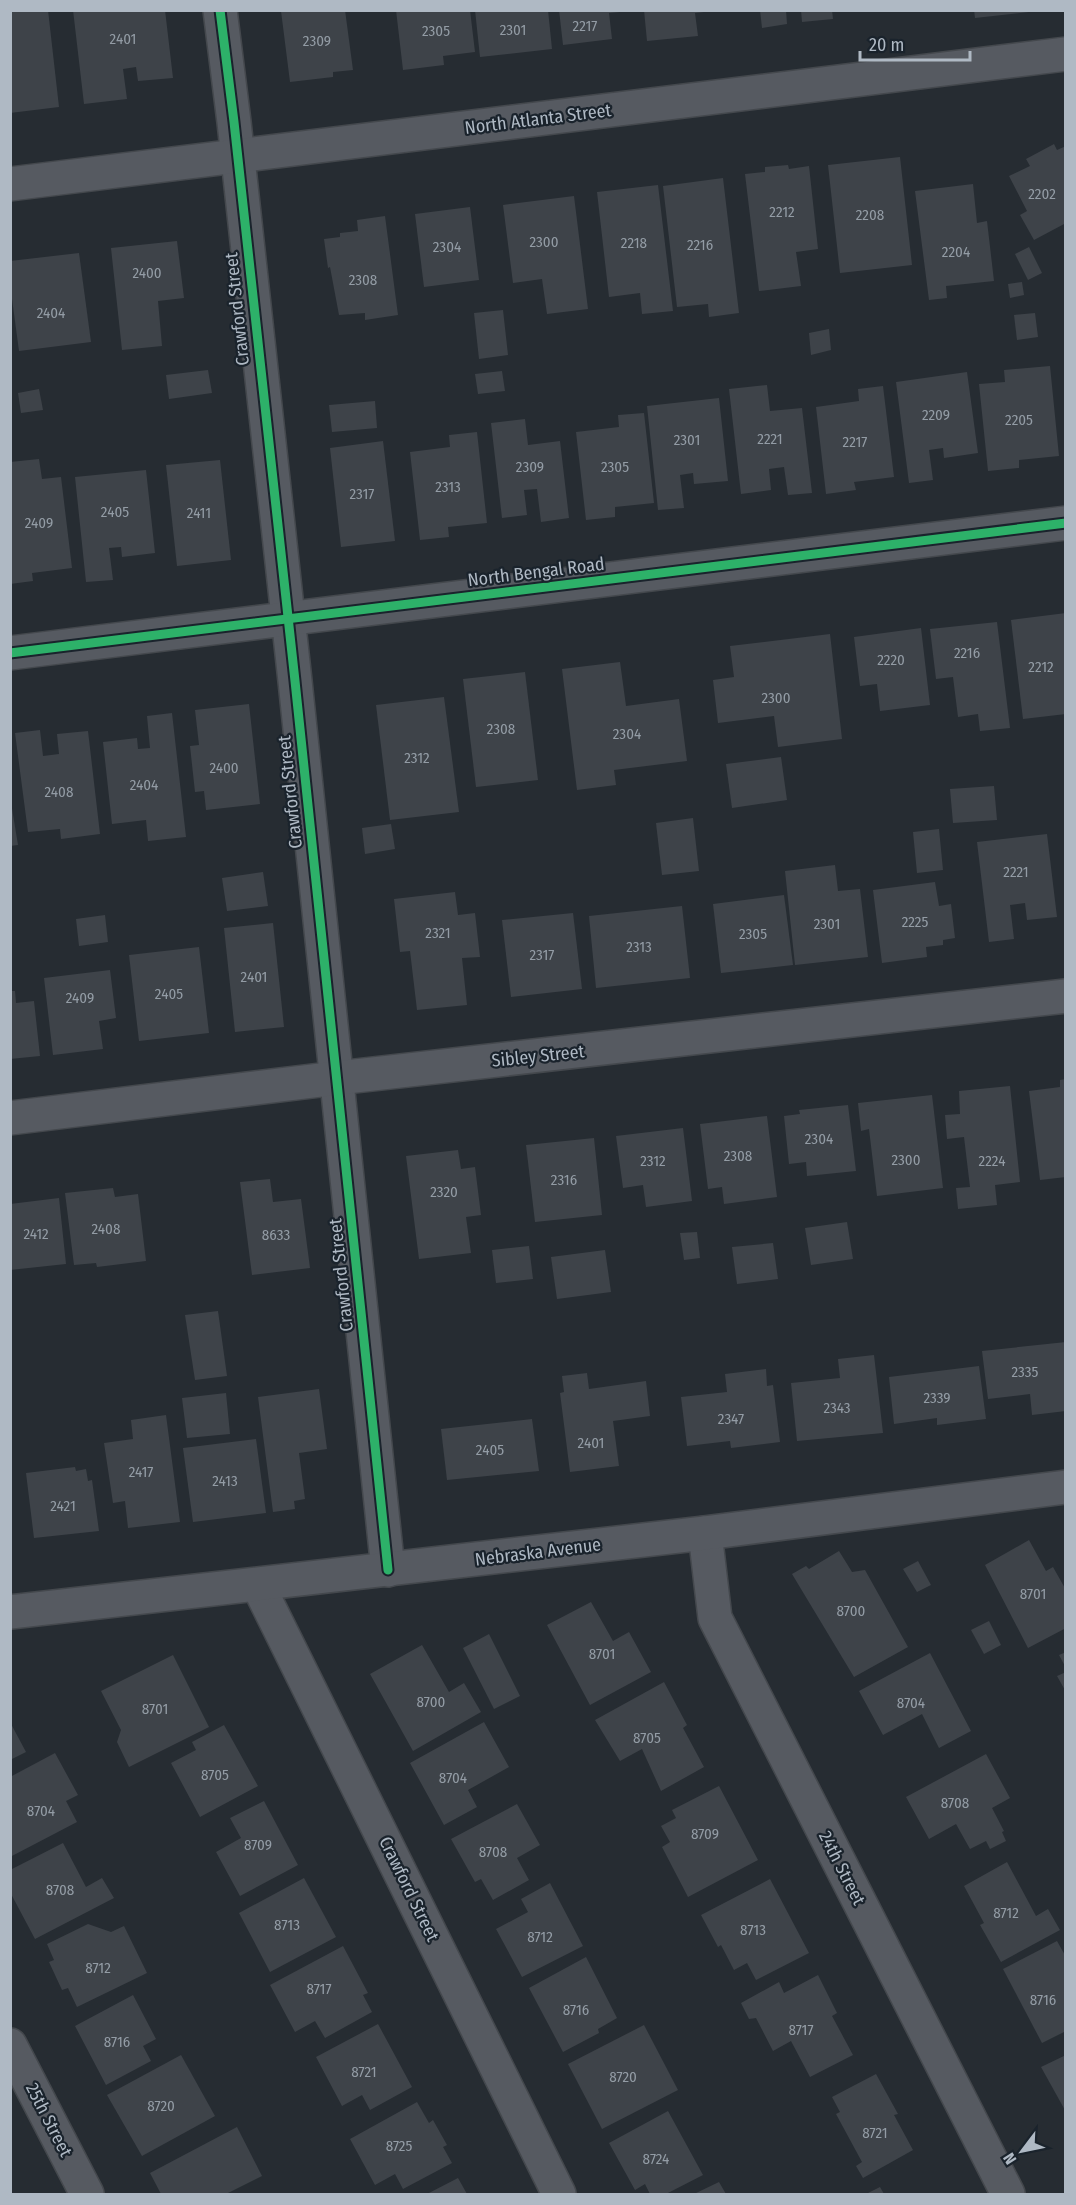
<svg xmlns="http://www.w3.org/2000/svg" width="1076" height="2205" font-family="'Fira Sans Condensed',sans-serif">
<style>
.building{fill:#3e4349}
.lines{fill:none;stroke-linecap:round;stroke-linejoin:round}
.minor-casing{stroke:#44484d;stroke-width:36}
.minor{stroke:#565a61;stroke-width:33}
.cycleway-casing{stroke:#1a232c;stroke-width:13}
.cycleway{stroke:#2db169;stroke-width:9}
.labels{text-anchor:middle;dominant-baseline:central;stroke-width:4.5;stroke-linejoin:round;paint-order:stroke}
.number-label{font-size:15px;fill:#939ca5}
.street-label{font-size:18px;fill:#afb9c4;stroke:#1a232c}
</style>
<rect width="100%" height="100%" fill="#262c32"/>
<g class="building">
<path d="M 10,10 L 48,10 L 59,107 L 10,113 Z"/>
<path d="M 73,10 L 165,10 L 173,78 L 138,81 L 136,67 L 123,69 L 127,99 L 84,104 Z"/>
<path d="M 345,10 L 353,70 L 333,72 L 333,77 L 290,82 L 281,11 Z"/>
<path d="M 396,10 L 470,10 L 475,52 L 443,56 L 444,65 L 403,70 Z"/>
<path d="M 475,10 L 548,10 L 552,49 L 480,57 Z"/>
<path d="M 559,10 L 620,10 L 620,12 L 609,13 L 612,39 L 563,45 Z"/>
<path d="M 644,10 L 704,10 L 704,12 L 695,13 L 698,36 L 647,41 Z"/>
<path d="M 760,10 L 786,10 L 787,24 L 762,28 Z"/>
<path d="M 801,10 L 832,10 L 833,19 L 802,22 Z"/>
<path d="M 974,10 L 1028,10 L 1029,12 L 975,18 Z"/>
<path d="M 1054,144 L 1057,150 L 1066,146 L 1066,223 L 1034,240 L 1020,215 L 1027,211 L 1009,176 L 1030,166 L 1026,159 Z"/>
<path d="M 900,157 L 912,265 L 840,273 L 828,165 Z"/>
<path d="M 788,165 L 789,169 L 809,166 L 818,249 L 796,252 L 801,286 L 759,291 L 745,174 L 765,172 L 765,167 Z"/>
<path d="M 723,178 L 739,313 L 709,317 L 708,304 L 677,307 L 663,186 Z"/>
<path d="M 973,184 L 977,223 L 987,221 L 994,281 L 946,286 L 947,298 L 929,300 L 915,191 Z"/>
<path d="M 658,185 L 673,311 L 642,314 L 640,293 L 609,297 L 597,192 Z"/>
<path d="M 574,196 L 588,309 L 547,314 L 542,279 L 513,283 L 503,205 Z"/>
<path d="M 470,207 L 479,280 L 424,287 L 415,214 Z"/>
<path d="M 385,216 L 398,315 L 365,320 L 365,313 L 339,315 L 330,267 L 328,268 L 324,239 L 340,237 L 340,233 L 358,231 L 357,220 Z"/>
<path d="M 177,241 L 184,298 L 158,301 L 162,346 L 122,350 L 111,248 Z"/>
<path d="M 1029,247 L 1042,273 L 1028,280 L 1015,254 Z"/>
<path d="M 79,253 L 91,342 L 19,351 L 10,284 L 10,261 Z"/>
<path d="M 1022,282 L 1024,295 L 1010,298 L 1008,284 Z"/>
<path d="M 503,310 L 508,355 L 479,359 L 474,313 Z"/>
<path d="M 1035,313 L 1038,337 L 1017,340 L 1014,315 Z"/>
<path d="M 829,329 L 831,350 L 811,355 L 809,333 Z"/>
<path d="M 1050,366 L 1059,456 L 1019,460 L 1019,468 L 988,471 L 979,384 L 1005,382 L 1004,370 Z"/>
<path d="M 208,370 L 212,393 L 169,399 L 166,375 Z"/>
<path d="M 502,371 L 505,391 L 478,394 L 475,374 Z"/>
<path d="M 967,372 L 978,453 L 944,458 L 943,448 L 929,450 L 933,480 L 909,483 L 896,382 Z"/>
<path d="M 767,385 L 770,411 L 802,408 L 812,493 L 788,495 L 784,467 L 769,469 L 771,490 L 741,494 L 729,389 Z"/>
<path d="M 883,386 L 894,477 L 854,482 L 856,490 L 826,494 L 816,407 L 859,401 L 858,389 Z"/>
<path d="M 39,389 L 43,410 L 21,413 L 18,393 Z"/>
<path d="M 719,398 L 728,481 L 694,484 L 693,473 L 680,475 L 684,508 L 658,510 L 647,406 Z"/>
<path d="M 375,401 L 377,428 L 332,432 L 329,405 Z"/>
<path d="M 644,413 L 654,503 L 615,507 L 615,517 L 586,520 L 576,432 L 619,427 L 618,415 Z"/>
<path d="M 525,419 L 528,445 L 560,441 L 569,518 L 541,522 L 537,489 L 524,490 L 527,515 L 502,518 L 491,423 Z"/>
<path d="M 477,432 L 487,523 L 448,527 L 449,537 L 420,540 L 410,452 L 450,447 L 449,435 Z"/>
<path d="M 383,441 L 395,541 L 341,547 L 330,448 Z"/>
<path d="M 39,459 L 42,479 L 61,477 L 72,568 L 32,573 L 33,581 L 10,584 L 10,462 Z"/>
<path d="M 220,460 L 231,560 L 177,566 L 166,465 Z"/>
<path d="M 146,470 L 155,553 L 122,557 L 121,547 L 109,548 L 113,580 L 86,582 L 75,477 Z"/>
<path d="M 1066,613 L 1066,714 L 1023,719 L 1011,620 Z"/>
<path d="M 997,622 L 1010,728 L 980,731 L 978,714 L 958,717 L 953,677 L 936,679 L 930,629 Z"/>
<path d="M 921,628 L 930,705 L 880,711 L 877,684 L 860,686 L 854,637 Z"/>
<path d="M 830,634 L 842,739 L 778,747 L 774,716 L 718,723 L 713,680 L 734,677 L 730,646 Z"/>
<path d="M 620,662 L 626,706 L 679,699 L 687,761 L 614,770 L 616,785 L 577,790 L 562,669 Z"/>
<path d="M 525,672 L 538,780 L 476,787 L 463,679 Z"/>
<path d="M 444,697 L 459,812 L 390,820 L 376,705 Z"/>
<path d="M 249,704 L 260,804 L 206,810 L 204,791 L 195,792 L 190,746 L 199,745 L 195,710 Z"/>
<path d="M 172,713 L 186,837 L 148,841 L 146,820 L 112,824 L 103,742 L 137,738 L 138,749 L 150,748 L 147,716 Z"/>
<path d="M 40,730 L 43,756 L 59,754 L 57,734 L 88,731 L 100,834 L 61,839 L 60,829 L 28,832 L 15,733 Z"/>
<path d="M 781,757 L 787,800 L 732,808 L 726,764 Z"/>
<path d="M 994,786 L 997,820 L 953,823 L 950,789 Z"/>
<path d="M 10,796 L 18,845 L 10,846 Z"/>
<path d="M 693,818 L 699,871 L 662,875 L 656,823 Z"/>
<path d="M 391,824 L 395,849 L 365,854 L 362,828 Z"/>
<path d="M 939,829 L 943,870 L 917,873 L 913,832 Z"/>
<path d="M 1047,834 L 1057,917 L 1027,920 L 1025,903 L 1010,905 L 1014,939 L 989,942 L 977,842 Z"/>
<path d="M 835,865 L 838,891 L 860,889 L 868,957 L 795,965 L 785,871 Z"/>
<path d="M 263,872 L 268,906 L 227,911 L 222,878 Z"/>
<path d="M 935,882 L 939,906 L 951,904 L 955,938 L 943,940 L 943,945 L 926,947 L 927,957 L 882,963 L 873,890 Z"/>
<path d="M 455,892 L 458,915 L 475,913 L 480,957 L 462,958 L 467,1005 L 417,1010 L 410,951 L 400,952 L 394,899 Z"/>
<path d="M 784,895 L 793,965 L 721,973 L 713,904 Z"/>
<path d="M 682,906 L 690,978 L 596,988 L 589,916 Z"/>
<path d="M 573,913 L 582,989 L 511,997 L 502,920 Z"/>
<path d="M 105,915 L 108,942 L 79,946 L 76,919 Z"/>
<path d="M 273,923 L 284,1027 L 235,1032 L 224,928 Z"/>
<path d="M 199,947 L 209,1033 L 139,1041 L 129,955 Z"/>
<path d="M 110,970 L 116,1018 L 99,1021 L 103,1049 L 53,1055 L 44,978 Z"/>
<path d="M 10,991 L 15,991 L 16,1003 L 34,1001 L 40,1056 L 10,1059 Z"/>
<path d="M 1066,1079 L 1066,1177 L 1040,1180 L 1029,1091 L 1060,1087 L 1060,1080 Z"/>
<path d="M 1010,1086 L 1020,1182 L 995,1185 L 997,1205 L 958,1209 L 956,1188 L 970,1187 L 964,1137 L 947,1139 L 945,1115 L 960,1114 L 959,1091 Z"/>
<path d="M 932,1095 L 943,1188 L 877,1196 L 869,1129 L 861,1131 L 858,1103 Z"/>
<path d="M 848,1105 L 856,1171 L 807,1176 L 806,1162 L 789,1164 L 784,1116 L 800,1114 L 799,1110 Z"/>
<path d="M 767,1116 L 777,1197 L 724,1204 L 722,1187 L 708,1189 L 700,1124 Z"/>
<path d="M 683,1128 L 692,1201 L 646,1207 L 643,1185 L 623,1188 L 616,1136 Z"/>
<path d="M 594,1138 L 602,1215 L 535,1222 L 526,1145 Z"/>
<path d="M 458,1150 L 461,1169 L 475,1167 L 481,1215 L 466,1217 L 471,1253 L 419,1259 L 406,1156 Z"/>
<path d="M 270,1179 L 273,1202 L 301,1199 L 310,1268 L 252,1275 L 240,1182 Z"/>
<path d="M 113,1188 L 115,1197 L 138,1194 L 146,1261 L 97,1267 L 96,1263 L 74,1265 L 65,1193 Z"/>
<path d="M 59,1198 L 66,1264 L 10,1270 L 10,1204 Z"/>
<path d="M 847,1222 L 853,1259 L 811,1265 L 805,1228 Z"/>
<path d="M 697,1232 L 700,1258 L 684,1260 L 680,1233 Z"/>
<path d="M 773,1243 L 778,1279 L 737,1284 L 732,1247 Z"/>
<path d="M 529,1246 L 533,1279 L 496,1283 L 492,1250 Z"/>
<path d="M 605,1250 L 611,1292 L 557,1299 L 551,1257 Z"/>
<path d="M 218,1311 L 227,1376 L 195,1380 L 185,1315 Z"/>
<path d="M 1066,1342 L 1066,1411 L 1032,1415 L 1030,1394 L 988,1399 L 982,1351 Z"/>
<path d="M 874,1355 L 883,1433 L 797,1441 L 791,1383 L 840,1378 L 838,1359 Z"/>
<path d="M 979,1366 L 986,1419 L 937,1425 L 937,1418 L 894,1424 L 889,1377 Z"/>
<path d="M 766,1369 L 767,1386 L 773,1385 L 780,1442 L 731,1448 L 730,1441 L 687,1446 L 681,1397 L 727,1392 L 725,1374 Z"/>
<path d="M 587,1373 L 589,1389 L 646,1381 L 650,1416 L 613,1421 L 619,1466 L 570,1472 L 560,1393 L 564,1392 L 562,1376 Z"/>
<path d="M 319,1389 L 327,1449 L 299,1453 L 305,1499 L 294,1501 L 295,1509 L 273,1512 L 258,1397 Z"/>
<path d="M 226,1393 L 230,1434 L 187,1438 L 182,1398 Z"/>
<path d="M 166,1415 L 180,1522 L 128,1528 L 125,1501 L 113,1503 L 104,1443 L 133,1439 L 131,1420 Z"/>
<path d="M 532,1419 L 539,1471 L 447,1480 L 441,1429 Z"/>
<path d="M 256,1439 L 266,1513 L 193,1522 L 183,1448 Z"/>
<path d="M 75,1467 L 76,1471 L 86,1469 L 88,1481 L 92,1480 L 99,1531 L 34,1538 L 26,1473 Z"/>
<path d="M 1029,1540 L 1046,1571 L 1053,1567 L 1066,1590 L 1066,1628 L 1028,1648 L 985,1565 Z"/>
<path d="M 839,1551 L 852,1572 L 865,1570 L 908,1647 L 854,1677 L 792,1574 L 806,1566 L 809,1569 Z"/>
<path d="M 918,1561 L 931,1585 L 917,1592 L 903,1569 Z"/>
<path d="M 591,1602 L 613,1641 L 629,1632 L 651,1672 L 590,1705 L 547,1625 Z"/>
<path d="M 989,1621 L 1001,1645 L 984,1654 L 971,1630 Z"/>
<path d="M 489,1634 L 520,1696 L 494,1709 L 463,1648 Z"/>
<path d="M 422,1645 L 449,1692 L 464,1683 L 481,1712 L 413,1751 L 370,1674 Z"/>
<path d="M 1066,1652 L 1066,1668 L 1059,1655 Z"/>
<path d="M 930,1653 L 971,1731 L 939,1748 L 922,1714 L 883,1735 L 859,1691 Z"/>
<path d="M 173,1655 L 209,1727 L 129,1767 L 117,1742 L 121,1730 L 101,1691 Z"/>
<path d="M 1066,1672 L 1066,1692 L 1057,1676 Z"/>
<path d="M 664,1682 L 687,1725 L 683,1728 L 704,1767 L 661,1791 L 642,1749 L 620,1761 L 595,1720 Z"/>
<path d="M 10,1722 L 26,1752 L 10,1760 Z"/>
<path d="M 484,1722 L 509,1767 L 468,1790 L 477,1807 L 444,1825 L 410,1763 Z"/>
<path d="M 224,1725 L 258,1786 L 200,1817 L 171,1763 L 196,1750 L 192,1742 Z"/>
<path d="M 55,1753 L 78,1795 L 66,1801 L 77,1822 L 10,1857 L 10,1777 Z"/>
<path d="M 986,1754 L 1010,1798 L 992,1808 L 1004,1831 L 1002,1832 L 1006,1841 L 990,1849 L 986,1841 L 970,1849 L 956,1824 L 929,1839 L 906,1797 Z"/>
<path d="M 719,1786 L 758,1860 L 688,1897 L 662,1847 L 670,1842 L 661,1826 L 676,1818 L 672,1810 Z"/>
<path d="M 264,1801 L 298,1865 L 240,1896 L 216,1852 L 241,1838 L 230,1818 Z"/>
<path d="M 517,1804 L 540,1845 L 517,1858 L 529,1880 L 493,1900 L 481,1879 L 475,1882 L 451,1839 Z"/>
<path d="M 63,1843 L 86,1887 L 102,1878 L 114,1898 L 35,1939 L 10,1892 L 10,1870 Z"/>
<path d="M 1007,1862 L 1036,1916 L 1048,1909 L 1060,1930 L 1001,1962 L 980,1925 L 984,1923 L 964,1886 Z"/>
<path d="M 304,1878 L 336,1937 L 270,1972 L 239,1913 Z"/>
<path d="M 770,1879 L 809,1953 L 756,1980 L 747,1963 L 734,1970 L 721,1945 L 718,1947 L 701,1915 Z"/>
<path d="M 550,1883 L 583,1946 L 522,1977 L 496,1929 L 528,1912 L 521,1899 Z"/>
<path d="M 88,1924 L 111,1932 L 124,1926 L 147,1973 L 77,2007 L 68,1988 L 62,1990 L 49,1962 L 54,1960 L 47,1944 Z"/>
<path d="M 1057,1941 L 1066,1957 L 1066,2031 L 1042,2043 L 1003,1969 Z"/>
<path d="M 343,1946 L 368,1993 L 363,1995 L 372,2012 L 325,2038 L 315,2021 L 295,2032 L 270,1985 Z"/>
<path d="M 586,1957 L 617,2018 L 598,2029 L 599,2033 L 563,2052 L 529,1988 Z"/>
<path d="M 818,1975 L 837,2013 L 832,2016 L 853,2055 L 810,2077 L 791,2041 L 773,2051 L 756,2018 L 749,2019 L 741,2003 L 779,1982 L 784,1993 Z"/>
<path d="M 133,1995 L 156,2039 L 143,2046 L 151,2061 L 106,2085 L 75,2026 Z"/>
<path d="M 378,2024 L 412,2087 L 370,2110 L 362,2095 L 342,2106 L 316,2057 Z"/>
<path d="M 644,2025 L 678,2090 L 602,2129 L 568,2064 Z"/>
<path d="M 181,2055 L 215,2116 L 142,2156 L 107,2095 Z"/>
<path d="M 1066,2055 L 1066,2112 L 1041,2067 Z"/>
<path d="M 876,2074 L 898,2114 L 894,2115 L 913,2150 L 863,2178 L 856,2166 L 862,2162 L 836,2114 L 840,2112 L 832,2097 Z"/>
<path d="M 417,2102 L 429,2123 L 433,2120 L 447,2145 L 443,2147 L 452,2163 L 403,2189 L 395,2174 L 375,2185 L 350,2139 Z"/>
<path d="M 668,2111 L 703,2175 L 666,2194 L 650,2194 L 645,2184 L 635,2190 L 609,2143 Z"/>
<path d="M 237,2127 L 262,2176 L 226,2194 L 161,2194 L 150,2173 Z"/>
<path d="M 458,2178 L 467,2194 L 427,2194 Z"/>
<path d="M 719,2182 L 726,2194 L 694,2194 Z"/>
<path d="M 880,2187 L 884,2194 L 866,2194 Z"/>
</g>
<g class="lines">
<defs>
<g id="minor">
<path d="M 220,10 L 234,122 L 295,681 L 388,1570"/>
<path d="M 10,184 L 1066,54"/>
<path d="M 10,653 L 1066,523"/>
<path d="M 10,1118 L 337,1078 L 1066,996"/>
<path d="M 705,1533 L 715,1618 L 1008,2194"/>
<path d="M 258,1585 L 559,2194"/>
<path d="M 10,1612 L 705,1533 L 1066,1487"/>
<path d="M 10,2045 L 87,2194"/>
</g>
</defs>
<use href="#minor" class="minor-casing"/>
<use href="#minor" class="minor"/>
<defs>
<g id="cycleway">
<path d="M 220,10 L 234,122 L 295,681 L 388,1570"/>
<path d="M 10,653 L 1066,523"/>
</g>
</defs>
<use href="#cycleway" class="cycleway-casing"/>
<use href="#cycleway" class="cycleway"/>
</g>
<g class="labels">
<g class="number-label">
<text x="585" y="26">2217</text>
<text x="513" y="30">2301</text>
<text x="436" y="31">2305</text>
<text x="123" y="39">2401</text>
<text x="317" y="41">2309</text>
<text x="1042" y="194">2202</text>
<text x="782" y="212">2212</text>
<text x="870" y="215">2208</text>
<text x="544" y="242">2300</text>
<text x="634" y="243">2218</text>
<text x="700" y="245">2216</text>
<text x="447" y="247">2304</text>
<text x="956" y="252">2204</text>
<text x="147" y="273">2400</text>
<text x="363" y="280">2308</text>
<text x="51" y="313">2404</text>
<text x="936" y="415">2209</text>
<text x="1019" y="420">2205</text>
<text x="770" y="439">2221</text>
<text x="687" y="440">2301</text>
<text x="855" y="442">2217</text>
<text x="530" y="467">2309</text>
<text x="615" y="467">2305</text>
<text x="448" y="487">2313</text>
<text x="362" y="494">2317</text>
<text x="115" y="512">2405</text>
<text x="199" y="513">2411</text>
<text x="39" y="523">2409</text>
<text x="967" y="653">2216</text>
<text x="891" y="660">2220</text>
<text x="1041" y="667">2212</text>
<text x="776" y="698">2300</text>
<text x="501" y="729">2308</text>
<text x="627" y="734">2304</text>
<text x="417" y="758">2312</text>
<text x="224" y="768">2400</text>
<text x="144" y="785">2404</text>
<text x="59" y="792">2408</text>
<text x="1016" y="872">2221</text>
<text x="915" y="922">2225</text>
<text x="827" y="924">2301</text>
<text x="438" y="933">2321</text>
<text x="753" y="934">2305</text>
<text x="639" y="947">2313</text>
<text x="542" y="955">2317</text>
<text x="254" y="977">2401</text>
<text x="169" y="994">2405</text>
<text x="80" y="998">2409</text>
<text x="819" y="1139">2304</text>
<text x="738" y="1156">2308</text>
<text x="906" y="1160">2300</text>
<text x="653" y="1161">2312</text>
<text x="992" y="1161">2224</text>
<text x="564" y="1180">2316</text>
<text x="444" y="1192">2320</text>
<text x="106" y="1229">2408</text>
<text x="36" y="1234">2412</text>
<text x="276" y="1235">8633</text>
<text x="1025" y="1372">2335</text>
<text x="937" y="1398">2339</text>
<text x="837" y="1408">2343</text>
<text x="731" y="1419">2347</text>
<text x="591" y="1443">2401</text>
<text x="490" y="1450">2405</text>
<text x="141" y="1472">2417</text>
<text x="225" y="1481">2413</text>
<text x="63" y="1506">2421</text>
<text x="1033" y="1594">8701</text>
<text x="851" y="1611">8700</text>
<text x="602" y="1654">8701</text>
<text x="431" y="1702">8700</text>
<text x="911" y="1703">8704</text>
<text x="155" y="1709">8701</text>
<text x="647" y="1738">8705</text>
<text x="215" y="1775">8705</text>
<text x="453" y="1778">8704</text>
<text x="955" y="1803">8708</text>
<text x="41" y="1811">8704</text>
<text x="705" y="1834">8709</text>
<text x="258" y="1845">8709</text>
<text x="493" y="1852">8708</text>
<text x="60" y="1890">8708</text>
<text x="1006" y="1913">8712</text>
<text x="287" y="1925">8713</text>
<text x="753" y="1930">8713</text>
<text x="540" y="1937">8712</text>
<text x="98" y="1968">8712</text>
<text x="319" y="1989">8717</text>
<text x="1043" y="2000">8716</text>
<text x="576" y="2010">8716</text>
<text x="801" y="2030">8717</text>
<text x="117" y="2042">8716</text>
<text x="364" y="2072">8721</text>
<text x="623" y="2077">8720</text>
<text x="161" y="2106">8720</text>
<text x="875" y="2133">8721</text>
<text x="399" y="2146">8725</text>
<text x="656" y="2159">8724</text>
</g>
<g class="street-label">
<text transform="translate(538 119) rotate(-7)">North Atlanta Street</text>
<text transform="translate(237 309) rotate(-96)">Crawford Street</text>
<text transform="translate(536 572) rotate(-7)">North Bengal Road</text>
<text transform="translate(290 792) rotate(-96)">Crawford Street</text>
<text transform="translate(538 1056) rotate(-6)">Sibley Street</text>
<text transform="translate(341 1275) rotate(-96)">Crawford Street</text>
<text transform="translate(538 1552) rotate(-7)">Nebraska Avenue</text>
<text transform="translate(842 1868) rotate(63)">24th Street</text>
<text transform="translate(409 1889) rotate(64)">Crawford Street</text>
<text transform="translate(49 2120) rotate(63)">25th Street</text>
</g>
</g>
<rect width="1076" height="2205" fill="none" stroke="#afb9c4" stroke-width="24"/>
<g transform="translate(1022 2151) rotate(238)" stroke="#1a232c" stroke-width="4.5" paint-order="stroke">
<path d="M0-4.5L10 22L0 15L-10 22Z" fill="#afb9c4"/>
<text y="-9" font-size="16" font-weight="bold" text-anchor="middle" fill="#afb9c4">N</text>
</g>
<path d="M860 51v9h110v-9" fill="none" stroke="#afb9c4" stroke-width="3"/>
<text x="869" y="51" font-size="18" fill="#afb9c4" stroke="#1a232c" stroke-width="4.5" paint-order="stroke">20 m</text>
</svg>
